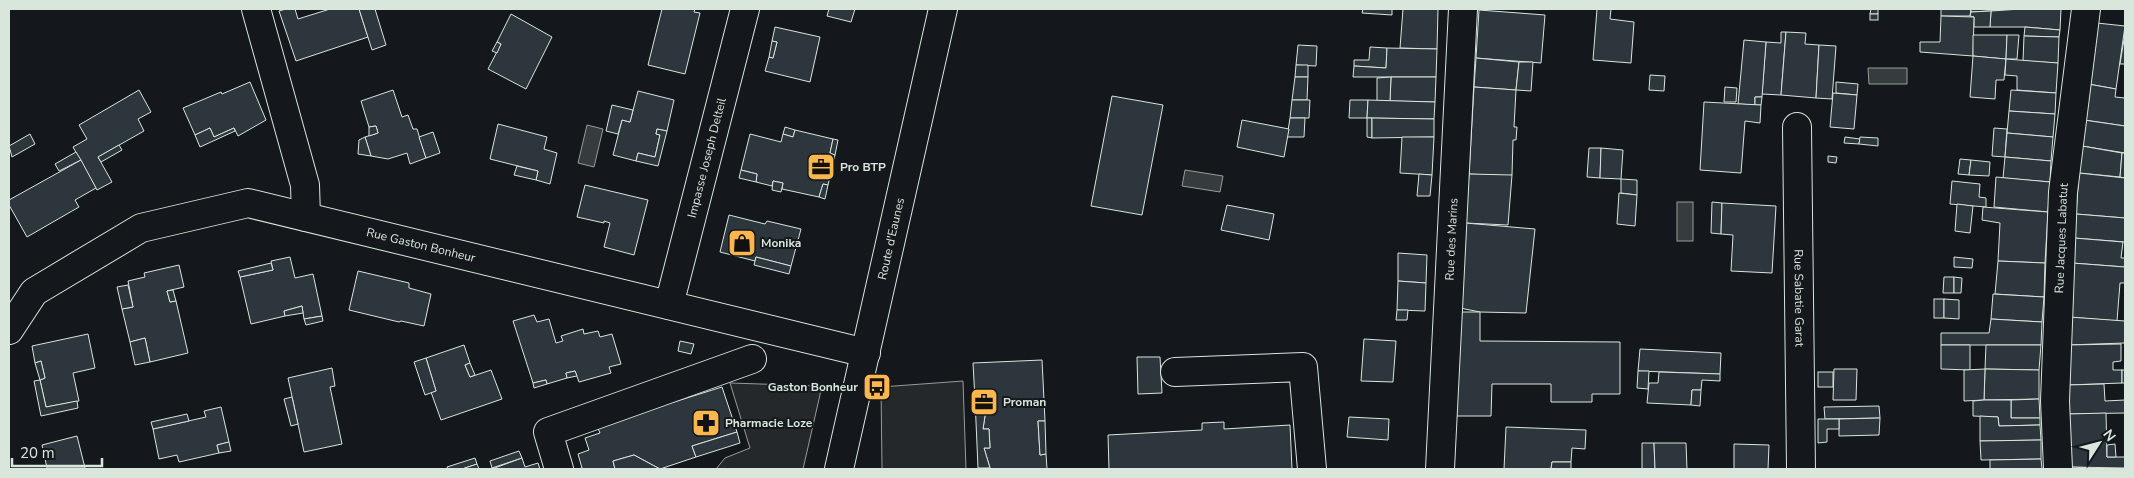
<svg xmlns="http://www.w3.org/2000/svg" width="2134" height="478" font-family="'Nunito Sans',sans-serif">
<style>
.parking{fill:#24282b;stroke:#939e99}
.water{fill:#363b3e;stroke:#939e99}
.building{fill:#2c363c;stroke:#d8e6dc}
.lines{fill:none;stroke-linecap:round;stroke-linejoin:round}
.minor-casing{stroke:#d8e6dc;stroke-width:30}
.major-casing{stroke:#d8e6dc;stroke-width:30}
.minor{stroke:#14181c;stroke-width:28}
.major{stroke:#14181c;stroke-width:28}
.labels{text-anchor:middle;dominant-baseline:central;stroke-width:4;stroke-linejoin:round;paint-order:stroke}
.street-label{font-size:12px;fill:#d8e6dc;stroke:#14181c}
.poi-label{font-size:12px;font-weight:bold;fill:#d8e6dc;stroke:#14181c;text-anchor:start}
</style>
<rect width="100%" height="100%" fill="#14181c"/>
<g class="parking">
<path d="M 963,381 L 966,469 L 882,469 L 881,387 Z"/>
<path d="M 730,383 L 822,386 L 803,469 L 716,469 L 725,458 L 750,448 Z"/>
</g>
<g class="water">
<path d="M 1868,68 L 1907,68 L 1907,84 L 1869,84 Z"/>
<path d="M 587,125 L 603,129 L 594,167 L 578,163 Z"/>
<path d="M 1185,170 L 1223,176 L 1220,192 L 1182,186 Z"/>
<rect x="1677" y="202" width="16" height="39"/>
</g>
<g class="building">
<path d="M 286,9 L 295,9 L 298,19 L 330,9 L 359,9 L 368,37 L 296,61 L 279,11 Z"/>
<path d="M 359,9 L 375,9 L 386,45 L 372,50 Z"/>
<path d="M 662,9 L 695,9 L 694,12 L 700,13 L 685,74 L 648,65 Z"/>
<path d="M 829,9 L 855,9 L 851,22 L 827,16 Z"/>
<path d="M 1363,9 L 1392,9 L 1392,15 L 1362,13 Z"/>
<path d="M 1403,9 L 1438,9 L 1437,49 L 1400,48 Z"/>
<path d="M 1597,9 L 1611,9 L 1610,19 L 1634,22 L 1631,63 L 1593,60 Z"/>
<path d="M 1871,9 L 1878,9 L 1878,14 L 1870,14 Z"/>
<path d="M 1941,9 L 1971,9 L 1970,16 L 1941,16 Z"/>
<path d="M 1971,9 L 2021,9 L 1971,12 Z"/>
<path d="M 2021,9 L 2061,9 L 2060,30 L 2025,27 L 1990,27 L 1991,11 Z"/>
<path d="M 1479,10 L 1545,15 L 1541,63 L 1476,58 Z"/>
<path d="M 1991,11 L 1990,27 L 1974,27 L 1974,17 L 1970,16 L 1971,12 Z"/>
<path d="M 511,14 L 552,37 L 526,89 L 488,69 L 501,44 L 497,42 Z"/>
<rect x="1870" y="14" width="8" height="6"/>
<path d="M 1941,16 L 1974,17 L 1973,56 L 1920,52 L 1920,42 L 1940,42 Z"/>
<path d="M 2097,23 L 2125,26 L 2116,89 L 2088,84 Z"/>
<path d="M 775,27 L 820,37 L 810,82 L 765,71 L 769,57 L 773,58 L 777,42 L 772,41 Z"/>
<path d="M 2025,27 L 2060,30 L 2059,37 L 2024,36 Z"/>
<path d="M 1781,32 L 1786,32 L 1781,95 L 1762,94 L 1766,42 L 1781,43 Z"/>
<path d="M 1786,32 L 1806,33 L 1805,44 L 1819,45 L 1816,98 L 1781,95 Z"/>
<path d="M 2125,33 L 2125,64 L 2120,64 Z"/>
<path d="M 1973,35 L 2007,35 L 2006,59 L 1973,56 Z"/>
<path d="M 2007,35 L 2019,35 L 2017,59 L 2006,59 Z"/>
<path d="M 2024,36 L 2059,37 L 2058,63 L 2023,61 Z"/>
<path d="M 1744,40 L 1766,42 L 1762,97 L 1755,97 L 1755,105 L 1738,104 Z"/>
<path d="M 772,41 L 777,42 L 773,58 L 769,57 Z"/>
<path d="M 497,42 L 501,44 L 497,53 L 492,51 Z"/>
<path d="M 1298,45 L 1317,46 L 1316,66 L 1296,65 Z"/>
<path d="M 1819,45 L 1836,46 L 1832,99 L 1816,98 Z"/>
<path d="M 1370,47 L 1387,48 L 1386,68 L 1354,66 L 1354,60 L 1369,60 Z"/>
<path d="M 1387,48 L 1437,49 L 1436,77 L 1353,77 L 1354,66 L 1386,68 Z"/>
<path d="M 1973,56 L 2006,59 L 2004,80 L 1996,80 L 1995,99 L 1970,97 Z"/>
<path d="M 1476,58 L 1519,62 L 1516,90 L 1474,87 Z"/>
<path d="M 2006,59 L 2058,63 L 2056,93 L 2017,90 L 2017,76 L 2005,75 Z"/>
<path d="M 1519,62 L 1533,62 L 1531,91 L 1516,90 Z"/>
<path d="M 1296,65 L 1308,65 L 1308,77 L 1295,77 Z"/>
<path d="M 1650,75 L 1665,76 L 1664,91 L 1649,90 Z"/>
<path d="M 1295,77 L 1308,77 L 1307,100 L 1292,100 Z"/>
<path d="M 1391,77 L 1436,77 L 1435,102 L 1390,101 Z"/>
<path d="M 1391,77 L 1390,101 L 1377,101 L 1377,78 Z"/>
<path d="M 250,82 L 266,120 L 238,136 L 234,128 L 214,137 L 210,128 L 195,135 L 183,108 L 221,92 L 222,94 Z"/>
<path d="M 1836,82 L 1858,84 L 1857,95 L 1836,93 Z"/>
<path d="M 2088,84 L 2116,89 L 2115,97 L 2125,98 L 2125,126 L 2084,120 Z"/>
<path d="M 1474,87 L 1516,90 L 1514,127 L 1517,127 L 1516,140 L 1513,140 L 1512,175 L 1509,176 L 1469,174 Z"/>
<path d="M 1725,87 L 1737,88 L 1736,102 L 1724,102 Z"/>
<path d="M 139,90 L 151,112 L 138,119 L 144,131 L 98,157 L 112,182 L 97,190 L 73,147 L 87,139 L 79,125 Z"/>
<path d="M 393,90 L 402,117 L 408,115 L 413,129 L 417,129 L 426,158 L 410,164 L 407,153 L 388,159 L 371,156 L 365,137 L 378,133 L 376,126 L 369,127 L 361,101 Z"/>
<path d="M 2011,90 L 2056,93 L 2055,114 L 2009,111 Z"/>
<path d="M 638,91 L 674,100 L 667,131 L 657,129 L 656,134 L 660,135 L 655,157 L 638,153 L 636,161 L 613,155 L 622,120 L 630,122 Z"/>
<path d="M 1833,93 L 1857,95 L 1854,129 L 1830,127 Z"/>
<path d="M 1112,96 L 1163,105 L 1142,215 L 1091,206 Z"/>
<path d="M 1755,97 L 1762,97 L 1761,105 L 1755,105 Z"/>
<path d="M 1292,100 L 1310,100 L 1309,118 L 1290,118 Z"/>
<path d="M 1350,100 L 1368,100 L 1367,118 L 1349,118 Z"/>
<path d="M 1368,100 L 1435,102 L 1434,119 L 1367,118 Z"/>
<path d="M 1704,102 L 1761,105 L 1760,123 L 1745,121 L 1741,173 L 1700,170 Z"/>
<path d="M 612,105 L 633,110 L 630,122 L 622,120 L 618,134 L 606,131 Z"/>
<path d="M 2009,111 L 2055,114 L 2053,137 L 2007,133 Z"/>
<path d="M 1290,118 L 1305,118 L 1304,137 L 1287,137 Z"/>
<path d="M 1367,118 L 1372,118 L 1372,138 L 1367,137 Z"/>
<path d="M 1372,118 L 1434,119 L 1434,137 L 1372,138 Z"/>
<path d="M 1242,120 L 1289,129 L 1284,157 L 1237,147 Z"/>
<path d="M 2084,120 L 2125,126 L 2125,153 L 2082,146 Z"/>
<path d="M 498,124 L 547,137 L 544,149 L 557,153 L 550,184 L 536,180 L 538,171 L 490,159 Z"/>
<path d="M 376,126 L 378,133 L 369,136 L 369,127 Z"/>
<path d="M 785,127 L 795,130 L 793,137 L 783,134 Z"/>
<path d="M 210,128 L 214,137 L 234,128 L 235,131 L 200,147 L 195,135 Z"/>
<path d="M 1994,128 L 2007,129 L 2005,157 L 1992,156 Z"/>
<path d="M 657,129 L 667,131 L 658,166 L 636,161 L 638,153 L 655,157 L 660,135 L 656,134 Z"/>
<path d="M 795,130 L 833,139 L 830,153 L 835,155 L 828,185 L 823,184 L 819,197 L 782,189 L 783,183 L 773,181 L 772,186 L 756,182 L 757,174 L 741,170 L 750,134 L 781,142 L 783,134 L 793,137 Z"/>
<path d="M 433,132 L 440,153 L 426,158 L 419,137 Z"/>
<path d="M 2007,133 L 2053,137 L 2051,161 L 2005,157 Z"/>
<path d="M 30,134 L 35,144 L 12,157 L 9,146 Z"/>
<path d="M 365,137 L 371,156 L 358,154 L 359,140 Z"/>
<path d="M 1402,137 L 1434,137 L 1432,175 L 1400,173 Z"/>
<path d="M 1845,137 L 1860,139 L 1859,144 L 1844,143 Z"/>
<path d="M 1860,137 L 1878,138 L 1878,146 L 1859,144 Z"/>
<path d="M 833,139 L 838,140 L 835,155 L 830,153 Z"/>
<path d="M 119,145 L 122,150 L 101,162 L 98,157 Z"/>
<path d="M 2082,146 L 2122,153 L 2120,177 L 2079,173 Z"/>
<path d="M 1589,148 L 1601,148 L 1600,178 L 1587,177 Z"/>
<path d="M 1601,148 L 1623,150 L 1621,179 L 1600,178 Z"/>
<path d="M 76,152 L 81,160 L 59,171 L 55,164 Z"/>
<path d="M 2122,153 L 2125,153 L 2125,178 L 2120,177 Z"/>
<path d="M 1828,156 L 1837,157 L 1836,163 L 1828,162 Z"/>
<path d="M 2005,157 L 2051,161 L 2050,182 L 2003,178 Z"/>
<path d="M 1960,159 L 1971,160 L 1969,175 L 1958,174 Z"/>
<path d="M 81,160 L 96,188 L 75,200 L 79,207 L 27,237 L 9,205 L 9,200 Z"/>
<path d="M 1971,160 L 1990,162 L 1989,176 L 1969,175 Z"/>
<path d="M 517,166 L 538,171 L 536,180 L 514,175 Z"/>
<path d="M 741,170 L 757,174 L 756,182 L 739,178 Z"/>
<path d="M 2079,173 L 2125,178 L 2125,218 L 2076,214 Z"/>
<path d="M 1419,174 L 1432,175 L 1430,196 L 1417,196 Z"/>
<path d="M 1469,174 L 1512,175 L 1508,225 L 1465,223 Z"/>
<path d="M 1996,177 L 2050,182 L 2048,212 L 1994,207 Z"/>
<path d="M 1621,179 L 1637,180 L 1637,195 L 1621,193 Z"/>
<path d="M 773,181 L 783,183 L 781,192 L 772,190 Z"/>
<path d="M 1952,181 L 1980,184 L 1979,197 L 1986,198 L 1986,207 L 1950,204 Z"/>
<path d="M 823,184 L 828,185 L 825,199 L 819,197 Z"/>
<path d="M 585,185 L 648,200 L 634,255 L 604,247 L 610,223 L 604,221 L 604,223 L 577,217 Z"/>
<path d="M 1619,193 L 1637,195 L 1635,226 L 1617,224 Z"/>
<path d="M 1712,202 L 1722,203 L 1721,234 L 1711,233 Z"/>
<path d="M 1722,203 L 1776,206 L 1772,273 L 1731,271 L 1733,235 L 1721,234 Z"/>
<path d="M 1957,204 L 1973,206 L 1970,233 L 1955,231 Z"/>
<path d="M 1227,205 L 1274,214 L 1269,240 L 1221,230 Z"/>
<path d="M 1983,207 L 2048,212 L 2045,263 L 1998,261 L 2000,223 L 1982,220 Z"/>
<path d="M 2076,214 L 2125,218 L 2125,242 L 2074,238 Z"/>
<path d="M 729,215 L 765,224 L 767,221 L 801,229 L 791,266 L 756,257 L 755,261 L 720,252 Z"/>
<path d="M 1465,223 L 1535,229 L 1526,313 L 1480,312 L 1460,308 Z"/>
<path d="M 2074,238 L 2123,242 L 2121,258 L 2125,258 L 2125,267 L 2072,263 Z"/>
<path d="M 1398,253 L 1427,255 L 1426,283 L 1398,281 Z"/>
<path d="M 290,257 L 295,278 L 313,274 L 322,316 L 304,319 L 302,306 L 284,311 L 285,316 L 251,324 L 240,277 L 273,270 L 271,261 Z"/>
<path d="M 756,257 L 791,266 L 789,274 L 754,265 Z"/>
<path d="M 1954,257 L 1973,259 L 1972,268 L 1954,267 Z"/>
<path d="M 1998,261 L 2045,263 L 2044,297 L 1995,294 Z"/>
<path d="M 271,263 L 273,270 L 240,277 L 238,271 Z"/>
<path d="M 2072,263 L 2125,267 L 2125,283 L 2120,283 L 2117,321 L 2069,317 Z"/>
<path d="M 179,265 L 184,287 L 167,291 L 170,302 L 176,301 L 188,353 L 150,362 L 145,338 L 130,342 L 122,309 L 133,307 L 128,281 L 145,277 L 144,273 Z"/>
<path d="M 358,271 L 409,283 L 409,288 L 431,294 L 424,326 L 401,321 L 399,322 L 349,310 Z"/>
<path d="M 1944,277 L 1954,277 L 1954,293 L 1943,293 Z"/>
<path d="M 1954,277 L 1962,278 L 1961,293 L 1954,293 Z"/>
<path d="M 1398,281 L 1426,283 L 1425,311 L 1397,310 Z"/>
<path d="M 128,285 L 133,307 L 122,309 L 117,287 Z"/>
<path d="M 173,290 L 176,301 L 170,302 L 167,291 Z"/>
<path d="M 1993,294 L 2044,297 L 2042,322 L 1991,319 Z"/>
<rect x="1934" y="299" width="10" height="19"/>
<path d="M 1944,299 L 1959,300 L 1959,319 L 1944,318 Z"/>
<path d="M 302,306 L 303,313 L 285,316 L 284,311 Z"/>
<path d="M 1397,310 L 1408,310 L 1407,320 L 1396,320 Z"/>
<path d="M 1453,312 L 1480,312 L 1480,341 L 1620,342 L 1620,394 L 1592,394 L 1592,402 L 1551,402 L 1551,384 L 1492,384 L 1491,416 L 1453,416 Z"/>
<path d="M 534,315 L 537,322 L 549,319 L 556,343 L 563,341 L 561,336 L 583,329 L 584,334 L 598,331 L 600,337 L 612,334 L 621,364 L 609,367 L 611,373 L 579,382 L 575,371 L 566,373 L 567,378 L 547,384 L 546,380 L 533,383 L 513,321 Z"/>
<path d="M 322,316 L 323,321 L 306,325 L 304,319 Z"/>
<path d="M 2069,317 L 2125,321 L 2125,343 L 2067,345 Z"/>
<path d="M 1991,319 L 2042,322 L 2041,345 L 1941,345 L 1941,333 L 1989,333 Z"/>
<path d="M 88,334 L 95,368 L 73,373 L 79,401 L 46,407 L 40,380 L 45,378 L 41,361 L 35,363 L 32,346 Z"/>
<path d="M 145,338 L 150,362 L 135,365 L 130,342 Z"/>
<path d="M 1364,339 L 1396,341 L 1393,382 L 1361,381 Z"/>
<path d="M 680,341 L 694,344 L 691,354 L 678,351 Z"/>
<path d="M 2121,344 L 2121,361 L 2113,362 L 2113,370 L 2122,370 L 2122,383 L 2067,385 L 2067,345 Z"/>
<path d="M 464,345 L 470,363 L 465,365 L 470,377 L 491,370 L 502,399 L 441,420 L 431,392 L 436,391 L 426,358 Z"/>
<path d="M 1941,345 L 1970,345 L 1970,370 L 1941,369 Z"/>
<path d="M 1986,345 L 2041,345 L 2039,370 L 1985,369 Z"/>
<path d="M 1640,349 L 1721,353 L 1720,374 L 1638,371 Z"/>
<path d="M 1137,357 L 1160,357 L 1162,393 L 1138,394 Z"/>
<path d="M 426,358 L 436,391 L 425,395 L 414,362 Z"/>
<path d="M 1042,360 L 1045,421 L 1038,421 L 1040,455 L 1046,454 L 1047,469 L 978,469 L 990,468 L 984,448 L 990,448 L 989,429 L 983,429 L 987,403 L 975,399 L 973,363 Z"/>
<path d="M 41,361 L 45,378 L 40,380 L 35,363 Z"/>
<path d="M 470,363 L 475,375 L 470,377 L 465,365 Z"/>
<path d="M 332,368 L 335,386 L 330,387 L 342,444 L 304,452 L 288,378 Z"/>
<path d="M 1834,369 L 1857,369 L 1856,400 L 1833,400 Z"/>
<path d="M 1985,369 L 2039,370 L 2039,399 L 1984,400 Z"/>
<path d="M 1985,369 L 1984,400 L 1964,401 L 1964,370 Z"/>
<rect x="2122" y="370" width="3" height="13"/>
<path d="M 575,371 L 577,376 L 567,378 L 566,373 Z"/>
<path d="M 1638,371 L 1649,371 L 1648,389 L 1637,388 Z"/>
<path d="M 1659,372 L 1720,374 L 1720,381 L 1702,380 L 1701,390 L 1692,390 L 1691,405 L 1647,403 L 1649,383 L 1658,383 Z"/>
<rect x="1818" y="372" width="15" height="15"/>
<path d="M 40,380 L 46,407 L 77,401 L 78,408 L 41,416 L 34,381 Z"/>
<path d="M 546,380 L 547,384 L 534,388 L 533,383 Z"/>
<path d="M 2104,384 L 2105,401 L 2125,400 L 2125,413 L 2068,414 L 2067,385 Z"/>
<path d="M 722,387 L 737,432 L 692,446 L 696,457 L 660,469 L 634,455 L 613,461 L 615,469 L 578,469 L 582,468 L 578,454 L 589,450 L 585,438 L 600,433 L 597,426 Z"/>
<path d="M 1692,390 L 1701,390 L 1700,406 L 1691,405 Z"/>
<path d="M 292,397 L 298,424 L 291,426 L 284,399 Z"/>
<path d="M 975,399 L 987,403 L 983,429 L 989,429 L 990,448 L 984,448 L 990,468 L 978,468 Z"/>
<path d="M 2039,399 L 2040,418 L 2011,418 L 2011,400 Z"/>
<path d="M 1984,400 L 2011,400 L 2011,418 L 2040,418 L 2040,425 L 1999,426 L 1998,417 L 1973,416 L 1973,401 Z"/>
<path d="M 1879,406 L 1880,418 L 1825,419 L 1824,407 Z"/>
<path d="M 221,407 L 229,442 L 217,445 L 219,453 L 179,462 L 177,455 L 159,459 L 153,429 L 206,417 L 204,411 Z"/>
<path d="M 2106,413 L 2107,457 L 2125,457 L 2125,468 L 2069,467 L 2068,414 Z"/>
<path d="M 187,414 L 189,421 L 153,429 L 151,422 Z"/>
<path d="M 1980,416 L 1998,417 L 1999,426 L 2040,425 L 2041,440 L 1980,441 Z"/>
<path d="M 1349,417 L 1389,419 L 1388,440 L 1347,437 Z"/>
<path d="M 1880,418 L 1879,435 L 1839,436 L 1839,419 Z"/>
<path d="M 1818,419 L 1839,419 L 1839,429 L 1827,429 L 1827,442 L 1818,443 Z"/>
<path d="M 1038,421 L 1045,421 L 1046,454 L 1040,455 Z"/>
<path d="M 1224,422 L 1224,429 L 1290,425 L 1292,469 L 1109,469 L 1108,435 L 1202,430 L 1202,423 Z"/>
<path d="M 1506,427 L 1586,430 L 1585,449 L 1572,448 L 1571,462 L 1552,462 L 1551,469 L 1504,469 Z"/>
<path d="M 737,432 L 740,443 L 696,457 L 692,446 Z"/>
<path d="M 77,436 L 85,468 L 47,468 L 42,445 Z"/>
<path d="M 2041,440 L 2041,459 L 1981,460 L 1980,441 Z"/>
<path d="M 229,442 L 231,451 L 219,453 L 217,445 Z"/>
<path d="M 1642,443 L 1654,443 L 1655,469 L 1642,469 Z"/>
<path d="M 1654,443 L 1686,443 L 1687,469 L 1655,469 Z"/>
<path d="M 1734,444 L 1769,445 L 1768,469 L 1734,469 Z"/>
<path d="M 2115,444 L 2116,457 L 2107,457 L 2107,445 Z"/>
<path d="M 519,451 L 522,458 L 492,468 L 490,461 Z"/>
<path d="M 634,455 L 660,469 L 615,469 L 613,461 Z"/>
<path d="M 475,458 L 477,464 L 462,469 L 448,469 L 447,467 Z"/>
<path d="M 522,458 L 525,467 L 538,463 L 540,469 L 492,469 Z"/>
<path d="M 2041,459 L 2042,469 L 1990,469 L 1990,460 Z"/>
<path d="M 1552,462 L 1571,462 L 1571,469 L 1551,469 Z"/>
<path d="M 477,464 L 479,469 L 462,469 Z"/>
<path d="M 2069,467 L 2099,468 L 2099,469 L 2069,469 Z"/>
</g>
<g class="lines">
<defs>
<g id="minor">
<path d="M 256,9 L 305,185 L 306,217"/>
<path id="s1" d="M 1797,127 L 1801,469"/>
<path id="s2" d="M 669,305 L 745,9"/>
<path id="s3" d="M 9,330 L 34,292 L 141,228 L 248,203 L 866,353"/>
<path d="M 1175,372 L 1303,367 L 1312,469"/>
<path d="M 559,469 L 548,432 L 752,359"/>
<path id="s4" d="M 1440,469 L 1463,9"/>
<path id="s5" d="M 2058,469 L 2055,401 L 2063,192 L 2086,9"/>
</g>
<g id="major">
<path id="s6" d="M 839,469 L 943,9"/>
</g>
</defs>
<use href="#minor" class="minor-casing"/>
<use href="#major" class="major-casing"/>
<use href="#minor" class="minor"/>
<use href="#major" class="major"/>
</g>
<defs>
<symbol id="office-square" viewBox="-11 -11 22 22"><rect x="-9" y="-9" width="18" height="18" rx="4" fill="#ffb74d" stroke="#14181c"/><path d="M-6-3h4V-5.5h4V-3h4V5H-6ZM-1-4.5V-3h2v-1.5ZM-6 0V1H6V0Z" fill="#111"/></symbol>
<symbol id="shop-square" viewBox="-11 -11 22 22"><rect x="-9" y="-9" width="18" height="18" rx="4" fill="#ffb74d" stroke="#14181c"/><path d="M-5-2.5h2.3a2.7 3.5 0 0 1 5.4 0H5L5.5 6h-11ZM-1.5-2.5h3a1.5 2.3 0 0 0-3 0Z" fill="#111"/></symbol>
<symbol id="bus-square" viewBox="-11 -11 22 22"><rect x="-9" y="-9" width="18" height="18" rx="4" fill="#ffb74d" stroke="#14181c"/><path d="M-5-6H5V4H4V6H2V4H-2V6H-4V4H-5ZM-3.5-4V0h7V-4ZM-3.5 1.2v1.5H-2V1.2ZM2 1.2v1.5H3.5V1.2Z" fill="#111"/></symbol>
<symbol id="pharmacy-square" viewBox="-11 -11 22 22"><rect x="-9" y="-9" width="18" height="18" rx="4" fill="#ffb74d" stroke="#14181c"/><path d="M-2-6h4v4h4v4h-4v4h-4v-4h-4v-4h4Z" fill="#111"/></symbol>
</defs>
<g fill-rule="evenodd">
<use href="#office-square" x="805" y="151" width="32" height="32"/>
<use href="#shop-square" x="726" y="227" width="32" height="32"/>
<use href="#bus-square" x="861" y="371" width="32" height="32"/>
<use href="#office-square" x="968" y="386" width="32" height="32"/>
<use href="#pharmacy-square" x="690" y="407" width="32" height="32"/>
</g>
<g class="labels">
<g class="street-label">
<text stroke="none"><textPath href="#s2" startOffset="152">Impasse Joseph Delteil</textPath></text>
<text stroke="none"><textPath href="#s5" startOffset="231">Rue Jacques Labatut</textPath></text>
<text stroke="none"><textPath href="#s6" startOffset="236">Route d'Eaunes</textPath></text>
<text stroke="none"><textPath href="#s4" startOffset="230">Rue des Marins</textPath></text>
<text stroke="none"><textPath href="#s3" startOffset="458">Rue Gaston Bonheur</textPath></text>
<text stroke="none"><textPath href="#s1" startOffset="171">Rue Sabatie Garat</textPath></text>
</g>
<g class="poi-label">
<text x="840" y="167">Pro BTP</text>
<text x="761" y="243">Monika</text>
<text x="858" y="387" text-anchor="end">Gaston Bonheur</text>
<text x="1003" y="402">Proman</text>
<text x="725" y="423">Pharmacie Loze</text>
</g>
</g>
<rect width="2134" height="478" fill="none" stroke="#d8e6dc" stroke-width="20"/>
<g transform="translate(2099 443) rotate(54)" stroke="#14181c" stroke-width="4" paint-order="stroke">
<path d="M0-4L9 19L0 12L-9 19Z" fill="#d8e6dc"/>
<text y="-8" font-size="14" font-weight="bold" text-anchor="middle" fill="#d8e6dc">N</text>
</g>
<path d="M12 458v8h90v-8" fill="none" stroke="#d8e6dc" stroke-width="2.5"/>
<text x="20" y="458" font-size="15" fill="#d8e6dc" stroke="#14181c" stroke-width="4" paint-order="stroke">20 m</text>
</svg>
